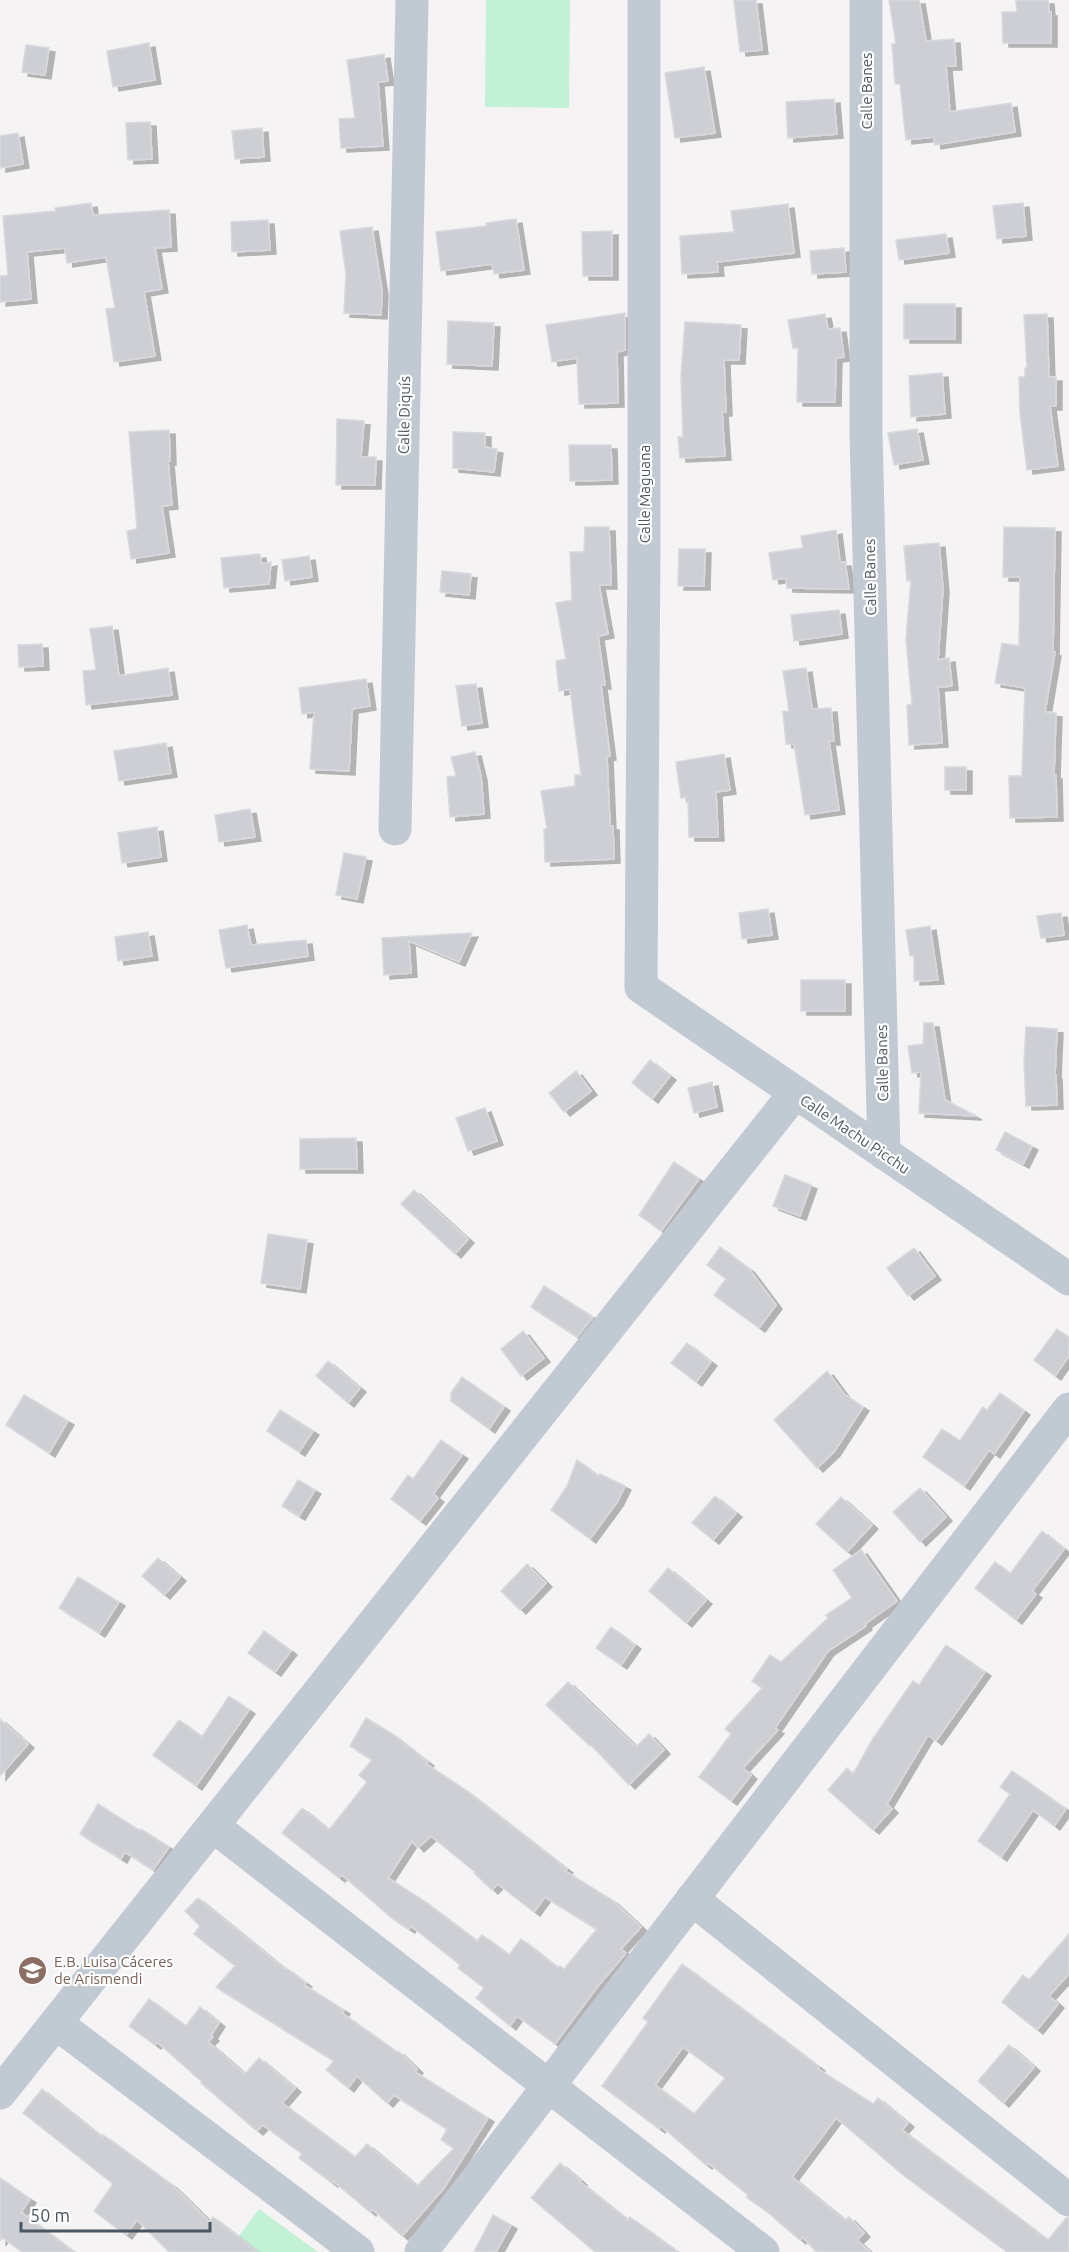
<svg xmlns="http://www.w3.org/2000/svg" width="1069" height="2252" font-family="Ubuntu,sans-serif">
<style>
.green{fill:#c3f1d5}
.building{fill:#cdcfd5;stroke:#d7d9de;stroke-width:1.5;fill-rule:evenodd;filter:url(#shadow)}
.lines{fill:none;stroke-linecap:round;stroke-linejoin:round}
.minor{stroke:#c1cad2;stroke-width:33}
.labels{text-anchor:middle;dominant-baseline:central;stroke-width:4.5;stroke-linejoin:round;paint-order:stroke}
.street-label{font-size:15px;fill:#4a5661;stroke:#fff}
.education-label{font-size:15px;fill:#785e54;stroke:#fff;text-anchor:start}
</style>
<defs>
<filter id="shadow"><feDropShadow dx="6" dy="4" stdDeviation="0" flood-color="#0004"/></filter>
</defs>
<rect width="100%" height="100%" fill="#f5f3f3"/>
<g class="green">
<path d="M 486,0 L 570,0 L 569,108 L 485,107 Z"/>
<path d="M 259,2209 L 318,2252 L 227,2252 Z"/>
</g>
<g class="building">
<path d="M 734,0 L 756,0 L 762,50 L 740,52 Z"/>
<path d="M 889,0 L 919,0 L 926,41 L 954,39 L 956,66 L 946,66 L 950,112 L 1011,103 L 1015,132 L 935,145 L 934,137 L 906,140 L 900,84 L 895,84 L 892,44 L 896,44 Z"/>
<path d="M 1016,0 L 1048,0 L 1049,12 L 1051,12 L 1051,43 L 1003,43 L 1002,12 L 1017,12 Z"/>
<path d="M 149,43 L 155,80 L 113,87 L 107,51 Z"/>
<path d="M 26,45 L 49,48 L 45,75 L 22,72 Z"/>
<path d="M 384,54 L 388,81 L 378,82 L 383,146 L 341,148 L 339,119 L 355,118 L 347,60 Z"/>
<path d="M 704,67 L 715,133 L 675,138 L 665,73 Z"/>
<path d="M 834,99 L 837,134 L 788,138 L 786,102 Z"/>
<path d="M 150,122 L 152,159 L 128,160 L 126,123 Z"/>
<path d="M 262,128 L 264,157 L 235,159 L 232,131 Z"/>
<path d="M 18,133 L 23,164 L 0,168 L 0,136 Z"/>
<path d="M 91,203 L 93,215 L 169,210 L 171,247 L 155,248 L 162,289 L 144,292 L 155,356 L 114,362 L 106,309 L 115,308 L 106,257 L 67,263 L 65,248 L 27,252 L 31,299 L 0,302 L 0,276 L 8,275 L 3,216 L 56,211 L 55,208 Z"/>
<path d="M 1023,203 L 1026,236 L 997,239 L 993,206 Z"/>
<path d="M 788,204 L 794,253 L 717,262 L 718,272 L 682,274 L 680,236 L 734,232 L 731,211 Z"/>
<path d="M 516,219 L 524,270 L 494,274 L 492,264 L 441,271 L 436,232 L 487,226 L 486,223 Z"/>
<path d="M 268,220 L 270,250 L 232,252 L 231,222 Z"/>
<path d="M 372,227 L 382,291 L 381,315 L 344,313 L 346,274 L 340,231 Z"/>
<path d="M 612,231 L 612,276 L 583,276 L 582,232 Z"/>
<path d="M 946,234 L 949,253 L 899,260 L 896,240 Z"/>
<path d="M 844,248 L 846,272 L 812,274 L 810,251 Z"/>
<rect x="904" y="304" width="51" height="35"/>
<path d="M 625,313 L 625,350 L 617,352 L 618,403 L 579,404 L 577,358 L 552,362 L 546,325 Z"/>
<path d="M 825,314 L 828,329 L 840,328 L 844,357 L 836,358 L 835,402 L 797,402 L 798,348 L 793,348 L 788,320 Z"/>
<path d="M 1047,314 L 1049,377 L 1056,377 L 1056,406 L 1050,406 L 1058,466 L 1027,470 L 1020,413 L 1019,377 L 1025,377 L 1025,368 L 1027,368 L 1024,315 Z"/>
<path d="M 448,321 L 494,323 L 492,366 L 447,364 Z"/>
<path d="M 685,322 L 741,325 L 739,360 L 724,360 L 726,412 L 722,412 L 725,456 L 680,458 L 678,437 L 683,437 L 681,376 Z"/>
<path d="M 942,373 L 945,414 L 911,417 L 909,376 Z"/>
<path d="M 337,419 L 364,421 L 361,457 L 376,457 L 375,485 L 336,485 Z"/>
<path d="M 917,429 L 923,460 L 894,465 L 888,433 Z"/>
<path d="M 169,430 L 170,461 L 168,461 L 172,505 L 162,506 L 169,553 L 131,559 L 127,531 L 137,529 L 129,432 Z"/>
<path d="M 453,432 L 485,433 L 485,447 L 497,449 L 494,472 L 453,468 Z"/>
<path d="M 569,445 L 611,445 L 612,480 L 570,481 Z"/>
<path d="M 585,527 L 609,527 L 611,585 L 599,585 L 608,634 L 598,636 L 605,685 L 601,685 L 610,756 L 607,757 L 610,826 L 613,826 L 614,859 L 545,862 L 544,829 L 547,829 L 541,791 L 575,786 L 575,775 L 581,775 L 570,689 L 559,691 L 556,661 L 566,659 L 556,603 L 572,600 L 570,552 L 584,552 Z"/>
<path d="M 1004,527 L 1055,528 L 1053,652 L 1055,652 L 1045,712 L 1056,713 L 1054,775 L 1056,775 L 1057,817 L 1010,818 L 1009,776 L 1022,776 L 1025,688 L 995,683 L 1002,643 L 1019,646 L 1020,577 L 1003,577 Z"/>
<path d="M 836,530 L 840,562 L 845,562 L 849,589 L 787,588 L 786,578 L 773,580 L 769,553 L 803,548 L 801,536 Z"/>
<path d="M 939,543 L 943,589 L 938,660 L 949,658 L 952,686 L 938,687 L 942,743 L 909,745 L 907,705 L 912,704 L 906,639 L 911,580 L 907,581 L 904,546 Z"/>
<path d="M 679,549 L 705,549 L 704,586 L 678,586 Z"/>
<path d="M 260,554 L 261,564 L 271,562 L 269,584 L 224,588 L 221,558 Z"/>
<path d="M 309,556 L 312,577 L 285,581 L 282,560 Z"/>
<path d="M 442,571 L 471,574 L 469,595 L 440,592 Z"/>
<path d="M 839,610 L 842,634 L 794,641 L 791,615 Z"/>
<path d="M 112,626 L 119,676 L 168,668 L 172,695 L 86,705 L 83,671 L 96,670 L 90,629 Z"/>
<path d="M 42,644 L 43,666 L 19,667 L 18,645 Z"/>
<path d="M 806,668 L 812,709 L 831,708 L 834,741 L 829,741 L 839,810 L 805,815 L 794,744 L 786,744 L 783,712 L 789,711 L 783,671 Z"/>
<path d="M 366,679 L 370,706 L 352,709 L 349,771 L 310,769 L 314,712 L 302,714 L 299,688 Z"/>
<path d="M 476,684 L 482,723 L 462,726 L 456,686 Z"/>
<path d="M 166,743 L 171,773 L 119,781 L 114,751 Z"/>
<path d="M 475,752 L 481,776 L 484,814 L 450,817 L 447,777 L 456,776 L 451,757 Z"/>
<path d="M 724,754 L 730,790 L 716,792 L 718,837 L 689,837 L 688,797 L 681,798 L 676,762 Z"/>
<rect x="945" y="767" width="21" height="23"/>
<path d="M 250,809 L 255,837 L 219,842 L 215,815 Z"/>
<path d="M 157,827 L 161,857 L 122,863 L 118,833 Z"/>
<path d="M 344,853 L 366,857 L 357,899 L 336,895 Z"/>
<path d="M 768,909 L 772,935 L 742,939 L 739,913 Z"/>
<path d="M 1061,913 L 1064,935 L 1041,938 L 1037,916 Z"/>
<path d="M 247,925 L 251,945 L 306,940 L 308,956 L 226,968 L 219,930 Z"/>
<path d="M 930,926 L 938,980 L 914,981 L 914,955 L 910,956 L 906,930 Z"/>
<path d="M 148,932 L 152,956 L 118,961 L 115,937 Z"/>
<path d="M 472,933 L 459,962 L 409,941 L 411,973 L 384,975 L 382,938 Z"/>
<rect x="801" y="980" width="44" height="31"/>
<path d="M 924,1023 L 933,1023 L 945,1100 L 976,1116 L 919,1113 L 921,1072 L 912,1073 L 908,1046 L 923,1044 Z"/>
<path d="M 1026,1027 L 1057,1029 L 1055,1075 L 1056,1075 L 1057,1105 L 1026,1106 L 1024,1061 Z"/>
<path d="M 650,1060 L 670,1076 L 652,1099 L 632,1083 Z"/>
<path d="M 576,1071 L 591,1091 L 564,1112 L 549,1093 Z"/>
<path d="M 712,1082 L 717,1107 L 694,1113 L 688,1088 Z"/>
<path d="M 485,1108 L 497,1141 L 468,1151 L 456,1118 Z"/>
<path d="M 1005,1132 L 1032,1146 L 1023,1164 L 996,1150 Z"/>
<path d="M 356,1138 L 357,1169 L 300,1169 L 300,1139 Z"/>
<path d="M 674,1162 L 699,1179 L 661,1231 L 639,1215 Z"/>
<path d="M 785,1175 L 811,1185 L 800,1216 L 773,1206 Z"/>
<path d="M 414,1190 L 468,1239 L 455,1254 L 401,1204 Z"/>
<path d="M 268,1234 L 307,1240 L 300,1289 L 261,1283 Z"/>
<path d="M 720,1247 L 749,1269 L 776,1305 L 759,1328 L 714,1295 L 726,1279 L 707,1265 Z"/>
<path d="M 914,1248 L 935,1276 L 908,1296 L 887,1268 Z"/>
<path d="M 544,1286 L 593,1317 L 577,1337 L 531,1307 Z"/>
<path d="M 1057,1329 L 1069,1338 L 1069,1356 L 1055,1376 L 1034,1360 Z"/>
<path d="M 523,1331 L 544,1358 L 521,1376 L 501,1349 Z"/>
<path d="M 687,1343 L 711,1362 L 696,1382 L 671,1363 Z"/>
<path d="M 328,1361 L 360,1388 L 348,1403 L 316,1376 Z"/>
<path d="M 827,1371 L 844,1394 L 863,1407 L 834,1452 L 817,1468 L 774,1420 Z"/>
<path d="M 462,1377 L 504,1407 L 489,1429 L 451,1401 L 451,1393 Z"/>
<path d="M 1000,1393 L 1024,1411 L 994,1454 L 989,1450 L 964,1486 L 923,1457 L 942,1429 L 960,1441 L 983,1407 L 987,1410 Z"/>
<path d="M 24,1395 L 68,1421 L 49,1453 L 6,1425 Z"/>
<path d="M 280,1410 L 313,1431 L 299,1452 L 267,1431 Z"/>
<path d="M 441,1440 L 462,1455 L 433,1494 L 438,1498 L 420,1521 L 391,1499 L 408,1475 L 413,1479 Z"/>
<path d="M 577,1460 L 598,1476 L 600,1474 L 625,1486 L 617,1502 L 590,1539 L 551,1510 L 567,1486 Z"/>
<path d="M 298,1480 L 315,1490 L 299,1516 L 282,1506 Z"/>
<path d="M 920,1488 L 946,1517 L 920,1542 L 893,1512 Z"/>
<path d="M 715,1496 L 736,1513 L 713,1540 L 692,1523 Z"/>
<path d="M 841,1497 L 872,1525 L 847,1552 L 816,1524 Z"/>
<path d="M 1042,1531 L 1064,1549 L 1032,1591 L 1036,1594 L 1016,1620 L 975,1588 L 995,1562 L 1010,1574 Z"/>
<path d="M 861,1550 L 897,1601 L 865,1624 L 866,1626 L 828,1651 L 775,1728 L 778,1730 L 743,1768 L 751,1775 L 731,1801 L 699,1777 L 731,1734 L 725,1729 L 762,1688 L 752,1681 L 770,1655 L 781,1662 L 828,1618 L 826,1615 L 852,1598 L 833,1570 Z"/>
<path d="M 158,1558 L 180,1577 L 164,1595 L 142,1576 Z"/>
<path d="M 527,1564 L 546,1583 L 520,1610 L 501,1591 Z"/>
<path d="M 668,1568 L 706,1600 L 686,1623 L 649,1591 Z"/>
<path d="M 78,1577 L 119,1602 L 99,1633 L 59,1608 Z"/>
<path d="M 611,1627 L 635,1645 L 621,1665 L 596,1648 Z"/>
<path d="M 264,1631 L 291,1651 L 275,1672 L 248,1653 Z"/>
<path d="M 946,1645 L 985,1672 L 936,1741 L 928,1735 L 887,1804 L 892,1809 L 873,1830 L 828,1790 L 847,1768 L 853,1774 L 872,1740 L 913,1681 L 919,1685 Z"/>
<path d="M 568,1682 L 636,1747 L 649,1734 L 664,1750 L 629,1785 L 591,1745 L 590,1746 L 546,1705 Z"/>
<path d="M 229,1696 L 249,1710 L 196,1786 L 153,1755 L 179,1720 L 202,1737 Z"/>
<path d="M 366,1718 L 391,1733 L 428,1762 L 426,1764 L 464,1789 L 567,1869 L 565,1871 L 612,1900 L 641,1927 L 621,1949 L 626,1953 L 598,1986 L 555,2044 L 517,2016 L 510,2026 L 476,1998 L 484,1988 L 458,1968 L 460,1965 L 411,1926 L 409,1929 L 394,1920 L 342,1875 L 339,1878 L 282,1833 L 302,1808 L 329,1830 L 367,1782 L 359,1775 L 372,1760 L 350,1746 ZM 431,1836 L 475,1872 L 474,1873 L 492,1890 L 498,1884 L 534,1912 L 545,1897 L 597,1929 L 564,1969 L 560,1966 L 558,1968 L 521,1939 L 509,1955 L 482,1935 L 477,1941 L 421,1899 L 388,1878 L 412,1841 L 418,1848 Z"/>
<path d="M 0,1719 L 28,1744 L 0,1776 Z"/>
<path d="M 1012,1771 L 1066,1809 L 1054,1826 L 1033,1810 L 1001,1857 L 978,1841 L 1010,1794 L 1000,1787 Z"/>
<path d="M 98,1804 L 140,1831 L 141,1829 L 169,1847 L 153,1870 L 125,1852 L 121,1859 L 80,1834 Z"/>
<path d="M 198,1898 L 285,1969 L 286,1968 L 306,1983 L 304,1985 L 344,2010 L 342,2013 L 397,2052 L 398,2051 L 417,2069 L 415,2072 L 488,2118 L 444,2188 L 402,2236 L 372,2209 L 370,2212 L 333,2181 L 332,2183 L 299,2158 L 302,2154 L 263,2125 L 257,2131 L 201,2083 L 202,2082 L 157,2042 L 155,2045 L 129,2026 L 149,1999 L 186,2026 L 200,2007 L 219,2023 L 211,2035 L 213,2037 L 208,2042 L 245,2074 L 259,2058 L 295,2088 L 282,2103 L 355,2157 L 367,2144 L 417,2186 L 454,2148 L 441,2140 L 447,2129 L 394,2095 L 387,2103 L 357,2076 L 348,2088 L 326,2070 L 334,2061 L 216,1987 L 235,1966 L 194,1934 L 200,1926 L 185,1911 Z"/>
<path d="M 1069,1934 L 1069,1974 L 1049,1996 L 1058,2004 L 1037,2030 L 1002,2002 L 1023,1975 L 1029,1980 Z"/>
<path d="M 682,1964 L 780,2037 L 819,2067 L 818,2069 L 873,2104 L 878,2098 L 908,2123 L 902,2130 L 1048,2240 L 1066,2218 L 1069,2218 L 1069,2252 L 1007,2252 L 903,2175 L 836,2118 L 792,2177 L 845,2220 L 849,2217 L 864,2233 L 857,2240 L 870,2252 L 816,2252 L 803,2237 L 800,2240 L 766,2211 L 746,2197 L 748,2195 L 708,2163 L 706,2165 L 661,2126 L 659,2129 L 602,2086 L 648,2022 L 643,2018 ZM 683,2047 L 725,2078 L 694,2114 L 655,2085 Z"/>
<path d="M 1009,2045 L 1034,2067 L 1003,2103 L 978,2081 Z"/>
<path d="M 42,2089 L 102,2137 L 103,2135 L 172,2185 L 210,2222 L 213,2217 L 258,2252 L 169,2252 L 137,2220 L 126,2235 L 94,2211 L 113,2184 L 23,2113 Z"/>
<path d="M 560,2163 L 581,2181 L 580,2182 L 628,2220 L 630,2217 L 678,2252 L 595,2252 L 531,2198 Z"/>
<path d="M 0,2178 L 30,2199 L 21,2212 L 74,2252 L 22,2252 L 3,2238 L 0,2241 Z"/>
<path d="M 493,2215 L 511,2225 L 496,2252 L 474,2252 Z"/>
</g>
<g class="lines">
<g class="minor">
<path d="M 644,0 L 644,540 L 641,987 L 1069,1279"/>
<path d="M 866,0 L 866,433 L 884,1153"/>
<path d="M 395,829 L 412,0"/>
<path d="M 213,1826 L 763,2252"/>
<path d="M 692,1899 L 1069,2200"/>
<path d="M 56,2023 L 358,2252"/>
<path d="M 0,2093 L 795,1093"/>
<path d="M 421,2252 L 1069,1409"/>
</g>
</g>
<defs>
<symbol id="school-disc" viewBox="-11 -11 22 22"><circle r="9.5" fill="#8d6e63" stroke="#fff"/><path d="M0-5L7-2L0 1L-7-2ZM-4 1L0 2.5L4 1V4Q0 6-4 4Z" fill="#fff"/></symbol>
</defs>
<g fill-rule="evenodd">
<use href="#school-disc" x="16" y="1954" width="33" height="33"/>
</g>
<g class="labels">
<g class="street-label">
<text transform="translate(866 91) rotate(-90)">Calle Banes</text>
<text transform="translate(404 415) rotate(-89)">Calle Diquís</text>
<text transform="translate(644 494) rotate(-90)">Calle Maguana</text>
<text transform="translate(870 577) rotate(-91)">Calle Banes</text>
<text transform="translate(882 1063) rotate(-91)">Calle Banes</text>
<text transform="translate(855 1134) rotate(34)">Calle Machu Picchu</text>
</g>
<g class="education-label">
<text x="54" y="1961">E.B. Luisa Cáceres<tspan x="54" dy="17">de Arismendi</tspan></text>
</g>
</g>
<path d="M21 2222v9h189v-9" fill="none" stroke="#4a5661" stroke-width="3"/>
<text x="30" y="2222" font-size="18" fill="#4a5661" stroke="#ffffff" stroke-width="4.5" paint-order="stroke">50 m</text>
</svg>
